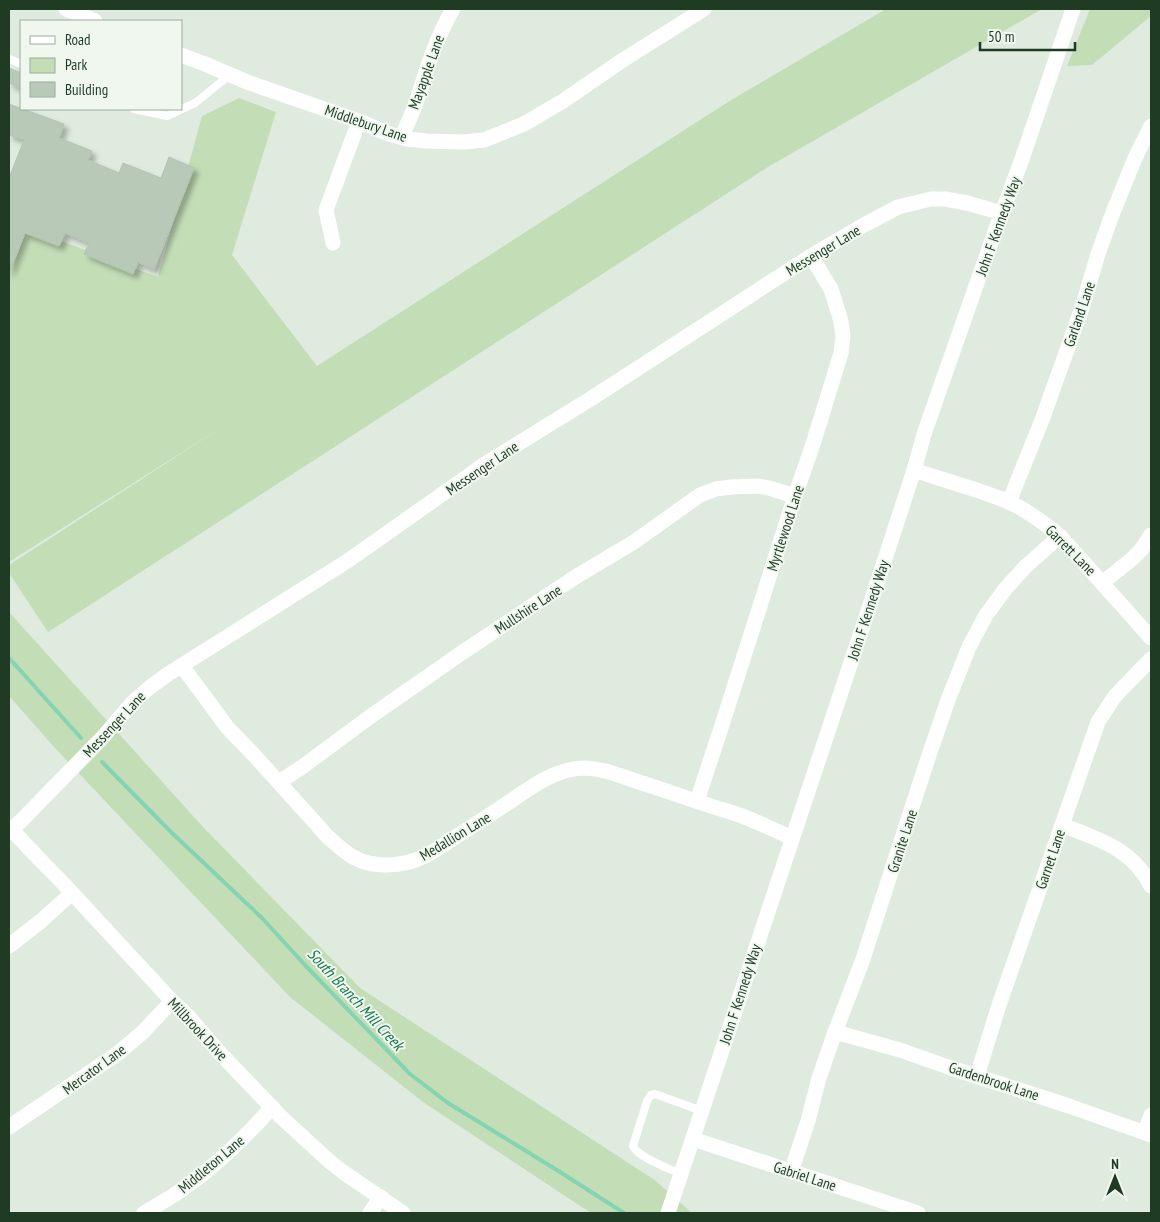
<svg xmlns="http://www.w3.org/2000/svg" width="1160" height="1222" font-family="'PT Sans Narrow',sans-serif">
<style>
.green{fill:#c3ddb7}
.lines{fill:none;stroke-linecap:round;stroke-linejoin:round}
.stream{stroke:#84d3b1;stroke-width:4}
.building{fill:#b8c9b8;stroke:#b1c5b1;filter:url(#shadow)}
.service{stroke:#fff;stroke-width:8}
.minor{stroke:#fff;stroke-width:15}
.tertiary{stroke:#fff;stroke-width:15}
.labels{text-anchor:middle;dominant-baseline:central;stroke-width:4;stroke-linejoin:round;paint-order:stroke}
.street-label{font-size:15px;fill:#1f3b24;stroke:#f0f7ef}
.water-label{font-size:16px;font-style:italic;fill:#187951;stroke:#f0f7ef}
</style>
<defs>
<filter id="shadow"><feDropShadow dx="4.5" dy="4.5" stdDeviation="2.5" flood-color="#0004"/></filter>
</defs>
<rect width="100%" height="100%" fill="#dfebdf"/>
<g class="green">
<path d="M 886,9 L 1042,9 L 768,167 L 48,632 L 9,573 L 9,565 L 225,425 L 9,562 L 9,253 L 17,256 L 26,228 L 158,277 L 202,116 L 239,98 L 276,112 L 232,255 L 317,366 L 728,102 Z"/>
<path d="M 1090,9 L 1151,9 L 1151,16 L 1092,65 L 1067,66 Z"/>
<path d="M 9,612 L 203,827 L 360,988 L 656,1181 L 692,1213 L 591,1213 L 423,1102 L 290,997 L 55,748 L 9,696 Z"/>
</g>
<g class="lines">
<g class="stream">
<path d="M 9,658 L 81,738"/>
<path d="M 102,762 L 172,833 L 262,918 L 305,965 L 410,1074 L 448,1103 L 560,1172 L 624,1213"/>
</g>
</g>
<g class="building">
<path d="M 9,68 L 21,73 L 21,88 L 9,83 Z"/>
<path d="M 9,104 L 64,124 L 59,138 L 92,151 L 88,160 L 119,173 L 123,163 L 161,178 L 169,157 L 194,168 L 154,269 L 138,262 L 133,274 L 84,254 L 89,243 L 65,233 L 59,246 L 25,233 L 9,273 L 9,178 L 24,140 L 9,135 Z"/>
</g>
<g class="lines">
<g class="service">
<path d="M 9,59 L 21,64"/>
<path d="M 134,109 L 167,116 L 195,103 L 231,74"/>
<path d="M 681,1174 C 669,1169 638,1157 633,1146 L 647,1101 L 651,1095 L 655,1094 L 702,1111"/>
</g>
<g class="minor">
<path d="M 66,9 L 95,21"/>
<path d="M 181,55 L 205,64 L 247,82 L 359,121 L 389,134 L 407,139 L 426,141 L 464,142 L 484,140 L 524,124 L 563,101 L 623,60 L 704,9"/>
<path d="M 402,137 C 407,124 413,112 417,100 C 427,68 436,38 453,9"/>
<path d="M 333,243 L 326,210 L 359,121"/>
<path d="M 914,470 C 945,481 978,489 1009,502 C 1027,510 1044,523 1060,536 L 1151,638"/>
<path d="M 1009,502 L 1042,420 L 1083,305 L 1098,254 L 1112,215 L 1135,158 L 1151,126"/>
<path d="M 1102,583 L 1132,559 L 1141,550 L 1151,535"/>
<path d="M 182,666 L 227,727 L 254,755 L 328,837 C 336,844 345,853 355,858 C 376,869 405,866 425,856 C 436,850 446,843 457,836 C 477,823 498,810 518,796 C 537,783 558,769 583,768 C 603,768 623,777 642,783 C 665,790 688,799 711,806 C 723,810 735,813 747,818 C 762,824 777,831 792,838"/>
<path d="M 279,782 L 302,767 L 371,716 L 463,652 L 577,576 L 634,542 L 700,495 L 716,489 L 731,487 L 759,486 L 769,488 L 795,496"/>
<path d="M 697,801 L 723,722 L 793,502 L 814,441 L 841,353 L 843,336 L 841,321 L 831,289 L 811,256"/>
<path d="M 1062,825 C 1098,839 1133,849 1151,886"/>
<path d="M 9,827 L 44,864 L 60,880 L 172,1001 L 188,1016 L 219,1052 L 281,1117 L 328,1160 L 343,1172 L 403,1213"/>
<path d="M 12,830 L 103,737 L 132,703 L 149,688 L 168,674 L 349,560 L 482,466 L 592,398 L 811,256 L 864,225 L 898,207 L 931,199 L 945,199 L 967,203 L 1002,213"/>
<path d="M 9,946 L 41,921 L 72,893"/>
<path d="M 835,1032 L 900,1050 L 951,1068 L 1066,1105 L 1151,1135"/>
<path d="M 977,1076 L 999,1005 L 1098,722 L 1115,696 L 1151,659"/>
<path d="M 9,1127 L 117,1054 L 143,1032 L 172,1001"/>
<path d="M 1145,1132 L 1151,1115"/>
<path d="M 693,1139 L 918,1213"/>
<path d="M 791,1172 L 808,1121 L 819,1078 L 835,1032 L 862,962 L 928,758 L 948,700 L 969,647 L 986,615 L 1006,588 L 1026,566 L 1060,536"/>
<path d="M 144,1213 C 156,1206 168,1199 180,1191 C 215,1167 244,1139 272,1107"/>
<path d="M 370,1213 L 381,1197"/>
</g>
<path class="tertiary" d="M 668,1213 L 868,611 L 914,470 L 925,431 L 997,226 L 1021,162 L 1073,9"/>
</g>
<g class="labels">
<g class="street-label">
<text transform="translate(426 72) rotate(-70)">Mayapple Lane</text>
<text transform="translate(366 123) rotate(19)">Middlebury Lane</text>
<text transform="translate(998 226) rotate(-70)">John F Kennedy Way</text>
<text transform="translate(823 250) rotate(-31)">Messenger Lane</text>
<text transform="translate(1079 314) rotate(-71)">Garland Lane</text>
<text transform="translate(482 468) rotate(-34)">Messenger Lane</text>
<text transform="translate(785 528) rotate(-72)">Myrtlewood Lane</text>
<text transform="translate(1071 550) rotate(45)">Garrett Lane</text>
<text transform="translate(528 609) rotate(-33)">Mullshire Lane</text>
<text transform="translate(868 610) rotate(-72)">John F Kennedy Way</text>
<text transform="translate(114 724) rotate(-47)">Messenger Lane</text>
<text transform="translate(455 836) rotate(-31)">Medallion Lane</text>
<text transform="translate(902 841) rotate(-72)">Granite Lane</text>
<text transform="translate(1050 859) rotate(-71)">Garnet Lane</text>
<text transform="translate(740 994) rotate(-72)">John F Kennedy Way</text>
<text transform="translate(198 1029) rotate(47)">Millbrook Drive</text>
<text transform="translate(94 1069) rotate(-36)">Mercator Lane</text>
<text transform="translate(994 1081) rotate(18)">Gardenbrook Lane</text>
<text transform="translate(211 1164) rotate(-40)">Middleton Lane</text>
<text transform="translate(805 1176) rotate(18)">Gabriel Lane</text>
</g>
<g class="water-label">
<text transform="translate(356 999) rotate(47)">South Branch Mill Creek</text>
</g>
</g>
<rect width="1160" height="1222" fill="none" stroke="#1f3b24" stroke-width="20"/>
<rect x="20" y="20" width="162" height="90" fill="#f0f7ef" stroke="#9cac9e"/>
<rect x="30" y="36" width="25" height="8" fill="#ffffff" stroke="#9cac9e"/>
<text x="65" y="45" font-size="15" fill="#1f3b24">Road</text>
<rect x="30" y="58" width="25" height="15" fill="#c3ddb7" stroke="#9cac9e"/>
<text x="65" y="70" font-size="15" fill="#1f3b24">Park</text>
<rect x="30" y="82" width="25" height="15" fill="#b8c9b8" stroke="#9cac9e"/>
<text x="65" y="95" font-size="15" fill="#1f3b24">Building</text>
<g transform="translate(1115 1177)" stroke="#f0f7ef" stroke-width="4" paint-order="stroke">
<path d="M0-4L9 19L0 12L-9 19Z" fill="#1f3b24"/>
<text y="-8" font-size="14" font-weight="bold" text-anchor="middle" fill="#1f3b24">N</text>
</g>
<path d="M980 42v8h95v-8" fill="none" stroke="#1f3b24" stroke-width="2.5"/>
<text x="988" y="42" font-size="15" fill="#1f3b24" stroke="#f0f7ef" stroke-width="4" paint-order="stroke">50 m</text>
</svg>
